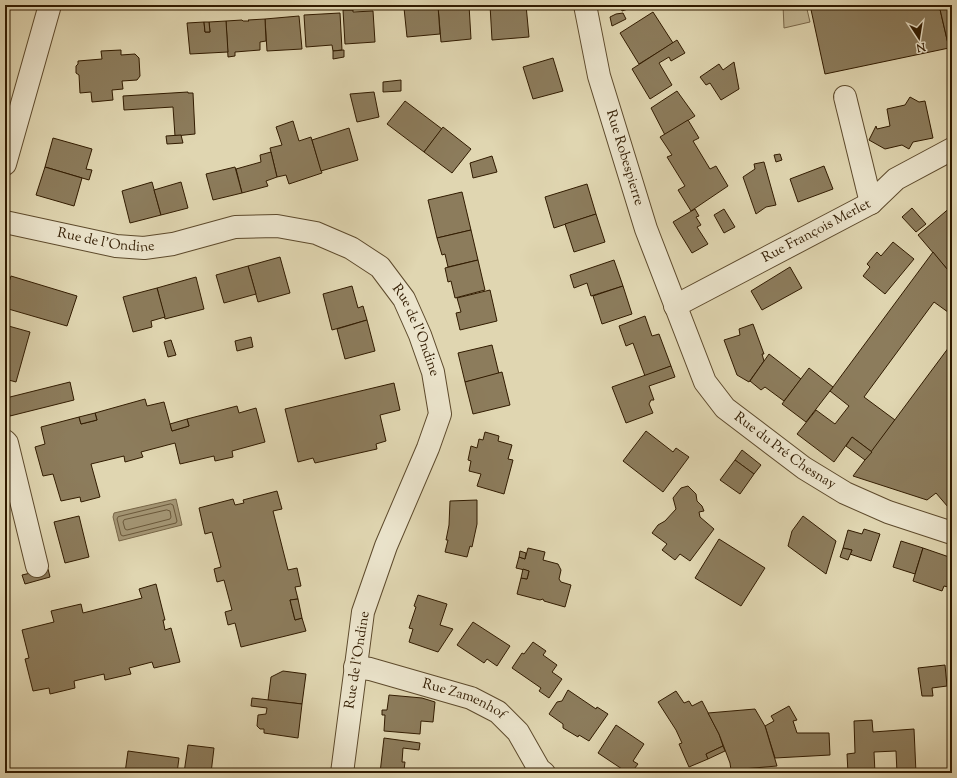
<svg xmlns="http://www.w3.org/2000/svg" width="957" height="778" font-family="'Sorts Mill Goudy',serif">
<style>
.green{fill:#c2b693;stroke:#7a684a}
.water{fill:#a49675;stroke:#766546}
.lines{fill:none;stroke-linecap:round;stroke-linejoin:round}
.shore{stroke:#6a583a;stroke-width:1}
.building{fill:#8c7c5c;stroke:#311b00}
.minor-casing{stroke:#5d4a2c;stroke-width:24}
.minor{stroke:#ebe4cc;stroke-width:22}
.labels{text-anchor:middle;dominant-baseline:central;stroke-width:3;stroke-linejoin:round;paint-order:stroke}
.street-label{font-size:14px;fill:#311b00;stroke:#ebe4cc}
</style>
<rect width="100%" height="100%" fill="#e0d6b1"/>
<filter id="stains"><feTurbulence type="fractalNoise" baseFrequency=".005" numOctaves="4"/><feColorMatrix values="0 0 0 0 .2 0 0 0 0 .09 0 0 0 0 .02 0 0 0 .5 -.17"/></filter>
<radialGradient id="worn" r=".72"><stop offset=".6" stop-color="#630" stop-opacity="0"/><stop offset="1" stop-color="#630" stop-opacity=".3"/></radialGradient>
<path class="green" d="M 783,5 L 806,5 L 810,22 L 784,28 Z"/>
<path class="water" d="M 176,499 L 182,525 L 119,541 L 113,517 L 114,513 Z"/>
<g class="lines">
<g class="shore">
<path d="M 171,504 L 173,505 L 177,521 L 176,523 L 123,536 L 121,535 L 117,519 L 118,517 Z"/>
<path d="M 167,510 L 170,511 L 171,517 L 170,519 L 127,530 L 125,529 L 123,522 L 124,520 Z"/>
</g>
</g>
<g class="building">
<path d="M 449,5 L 449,7 L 469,5 L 471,39 L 441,42 L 438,6 Z"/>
<path d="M 490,5 L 526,5 L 529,37 L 492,40 Z"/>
<path d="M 620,5 L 640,5 L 622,11 Z"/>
<path d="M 810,5 L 939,5 L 949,48 L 825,74 Z"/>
<path d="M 939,5 L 952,5 L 952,47 L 949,48 Z"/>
<path d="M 438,6 L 440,34 L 407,37 L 404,8 Z"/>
<path d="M 343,10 L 353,10 L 353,12 L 373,11 L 375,42 L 345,44 Z"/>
<path d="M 653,12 L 673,43 L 639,64 L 620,33 Z"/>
<path d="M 340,13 L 342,50 L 333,51 L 332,45 L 306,47 L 304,15 Z"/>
<path d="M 623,13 L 626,19 L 612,26 L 610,17 L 616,14 Z"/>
<path d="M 299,16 L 302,49 L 267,51 L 265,19 Z"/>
<path d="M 265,19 L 266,41 L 260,42 L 260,50 L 235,52 L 235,56 L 228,57 L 226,21 L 242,20 L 243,21 L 249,21 L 248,20 Z"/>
<path d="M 226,21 L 228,52 L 190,54 L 187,23 L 204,22 L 205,32 L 210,32 L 209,22 Z"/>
<path d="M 204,22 L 209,22 L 210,32 L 205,32 Z"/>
<path d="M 677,40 L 685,53 L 671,61 L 669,57 L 659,63 L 672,85 L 650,99 L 632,69 Z"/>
<path d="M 121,50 L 121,55 L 135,54 L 139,58 L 140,76 L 137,80 L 122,81 L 123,89 L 112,90 L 113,100 L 92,102 L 91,92 L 80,93 L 79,75 L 76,73 L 76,66 L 78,64 L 78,61 L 102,59 L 101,51 Z"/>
<path d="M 344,50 L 344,57 L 333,59 L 333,51 Z"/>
<path d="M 553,58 L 563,91 L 533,99 L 523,67 Z"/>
<path d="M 734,62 L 739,89 L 721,100 L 710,83 L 706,85 L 700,77 L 719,64 L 723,70 Z"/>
<path d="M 401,80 L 401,91 L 383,92 L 383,82 Z"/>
<path d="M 677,91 L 695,116 L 665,135 L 651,108 Z"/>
<path d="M 188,92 L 188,93 L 193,93 L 195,134 L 175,136 L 173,107 L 124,110 L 123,96 Z"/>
<path d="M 374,92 L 379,117 L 357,122 L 350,94 Z"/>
<path d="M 910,97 L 919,102 L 925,101 L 933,138 L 913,142 L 909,149 L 902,145 L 885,149 L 869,140 L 876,126 L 877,129 L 890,126 L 887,109 L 905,105 Z"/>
<path d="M 405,101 L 442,129 L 424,152 L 387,124 Z"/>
<path d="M 688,120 L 699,138 L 693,141 L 710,169 L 716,166 L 728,186 L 691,211 L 678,190 L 685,186 L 667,157 L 672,155 L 660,137 Z"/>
<path d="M 293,121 L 299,141 L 311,137 L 322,173 L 289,184 L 286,175 L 277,177 L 270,148 L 282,145 L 276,127 Z"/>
<path d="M 443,127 L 471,149 L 452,173 L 424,152 Z"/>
<path d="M 349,128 L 358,160 L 321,171 L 312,140 Z"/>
<path d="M 181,135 L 183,143 L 167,144 L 166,136 Z"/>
<path d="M 53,138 L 92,149 L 86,169 L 92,170 L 89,180 L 45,167 Z"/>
<path d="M 271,152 L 277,177 L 266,181 L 268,186 L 242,193 L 236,169 L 261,162 L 260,155 Z"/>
<path d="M 780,154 L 782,160 L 776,162 L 774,155 Z"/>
<path d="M 492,156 L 497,172 L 473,178 L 470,163 Z"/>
<path d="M 764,162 L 776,205 L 766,207 L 756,214 L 743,177 L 755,169 L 754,164 Z"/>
<path d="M 824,166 L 833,189 L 798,202 L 790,179 Z"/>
<path d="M 45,167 L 82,178 L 74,206 L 36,195 Z"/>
<path d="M 235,167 L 242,193 L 213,200 L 206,174 Z"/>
<path d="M 152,182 L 161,215 L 130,223 L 122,191 Z"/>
<path d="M 181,182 L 188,208 L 161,215 L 154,190 Z"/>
<path d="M 587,184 L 596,214 L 554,228 L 545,197 Z"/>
<path d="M 462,192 L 471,230 L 437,238 L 428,200 Z"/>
<path d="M 952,206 L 952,275 L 918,235 Z"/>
<path d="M 912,208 L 926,224 L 916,232 L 902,217 Z"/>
<path d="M 695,209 L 699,216 L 696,217 L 701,225 L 697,227 L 708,244 L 692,253 L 673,222 Z"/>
<path d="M 724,209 L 735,227 L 724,233 L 714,215 Z"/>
<path d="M 596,214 L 605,242 L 574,252 L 565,224 Z"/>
<path d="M 471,230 L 478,260 L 448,267 L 445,254 L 442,255 L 437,238 Z"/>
<path d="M 893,242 L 914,259 L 885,294 L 863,276 L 870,267 L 867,264 L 877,252 L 881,256 Z"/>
<path d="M 933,252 L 952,275 L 952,315 L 934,302 L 864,397 L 895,420 L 872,452 L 852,437 L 834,462 L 797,434 L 816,410 L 835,424 L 849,406 L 830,391 Z"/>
<path d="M 280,257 L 290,293 L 258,302 L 248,266 Z"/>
<path d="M 478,260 L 485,290 L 455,298 L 451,281 L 448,282 L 445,268 Z"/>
<path d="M 614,260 L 623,286 L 591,296 L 587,283 L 574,288 L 570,275 Z"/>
<path d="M 248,266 L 256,294 L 224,303 L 216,275 Z"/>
<path d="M 790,267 L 802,288 L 762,310 L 751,291 Z"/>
<path d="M 11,276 L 77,296 L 67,326 L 5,308 L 5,294 Z"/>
<path d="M 196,277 L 204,309 L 165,319 L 157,288 Z"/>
<path d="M 352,286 L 358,308 L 363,306 L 367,320 L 332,330 L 323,294 Z"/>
<path d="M 623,286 L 632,314 L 602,324 L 593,296 Z"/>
<path d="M 157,288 L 165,317 L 151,321 L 152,327 L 133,332 L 123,297 Z"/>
<path d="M 490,290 L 497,321 L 460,330 L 456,313 L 461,312 L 457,298 Z"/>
<path d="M 645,316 L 652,336 L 659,334 L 671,366 L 645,376 L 633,343 L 626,346 L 619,326 Z"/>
<path d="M 367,320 L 375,351 L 345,359 L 337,329 Z"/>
<path d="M 753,324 L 764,354 L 762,354 L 764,361 L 749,382 L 737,375 L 724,340 L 740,335 L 739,329 Z"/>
<path d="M 5,325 L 30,332 L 16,382 L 5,379 Z"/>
<path d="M 251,337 L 253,347 L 237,351 L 235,341 Z"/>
<path d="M 171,340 L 176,355 L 168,357 L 164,342 Z"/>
<path d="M 952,343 L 952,507 L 948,507 L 936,493 L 927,500 L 853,476 Z"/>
<path d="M 492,345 L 499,374 L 465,382 L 458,353 Z"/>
<path d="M 769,354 L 801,379 L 784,401 L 765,387 L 761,390 L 750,381 Z"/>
<path d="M 671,366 L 675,377 L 649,386 L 654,400 L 651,400 L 649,404 L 653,413 L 626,423 L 612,387 Z"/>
<path d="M 809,368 L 833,387 L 806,422 L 782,404 Z"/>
<path d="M 502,372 L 510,405 L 473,414 L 465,382 Z"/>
<path d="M 70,382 L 74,400 L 10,416 L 6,398 Z"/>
<path d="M 394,383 L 400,410 L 380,415 L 386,441 L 376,444 L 377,449 L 315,463 L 313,458 L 298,462 L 285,409 Z"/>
<path d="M 145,399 L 147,406 L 164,402 L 172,431 L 189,426 L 187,419 L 237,406 L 239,413 L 256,408 L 265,442 L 232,451 L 233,457 L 215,461 L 214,456 L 180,464 L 175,443 L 141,452 L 143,457 L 125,462 L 124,456 L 91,464 L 100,497 L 81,502 L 80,497 L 61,501 L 53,474 L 43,476 L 35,447 L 45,444 L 41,427 L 79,417 L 81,424 L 97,420 L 95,413 Z"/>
<path d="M 95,413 L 97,420 L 81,424 L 79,417 Z"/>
<path d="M 187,419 L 189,426 L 172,431 L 170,424 Z"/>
<path d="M 646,431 L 673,452 L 676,448 L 689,457 L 663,492 L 623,461 Z"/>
<path d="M 485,432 L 499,436 L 498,441 L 512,445 L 508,459 L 513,460 L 504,494 L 477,486 L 481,474 L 469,471 L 471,461 L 468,460 L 471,446 L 477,448 L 479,439 L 483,440 Z"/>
<path d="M 852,437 L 872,452 L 865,460 L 846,446 Z"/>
<path d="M 742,450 L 761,465 L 754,474 L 735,460 Z"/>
<path d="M 735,460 L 754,474 L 740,494 L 720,480 Z"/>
<path d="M 688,486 L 696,494 L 697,501 L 702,506 L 704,511 L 699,512 L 700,517 L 714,529 L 690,561 L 680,554 L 675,560 L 662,550 L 667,544 L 652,533 L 658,525 L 665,521 L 676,509 L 673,498 L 681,488 Z"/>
<path d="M 277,491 L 282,509 L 273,511 L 288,570 L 297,568 L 301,586 L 295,587 L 298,599 L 290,600 L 295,620 L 302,618 L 306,631 L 241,647 L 235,623 L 228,625 L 225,612 L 232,610 L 224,580 L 217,582 L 214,569 L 221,567 L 212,532 L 205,534 L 199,508 L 233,499 L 235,505 L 244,503 L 243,500 Z"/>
<path d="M 477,500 L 477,524 L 472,547 L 470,546 L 467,557 L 445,552 L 448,540 L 446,540 L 449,525 L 450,501 Z"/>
<path d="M 79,516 L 89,557 L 65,563 L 54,522 Z"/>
<path d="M 803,516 L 836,541 L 826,574 L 788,546 L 792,531 Z"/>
<path d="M 864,529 L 880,534 L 871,561 L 850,554 L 852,550 L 843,548 L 848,530 L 862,534 Z"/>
<path d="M 719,539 L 765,568 L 741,606 L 695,578 Z"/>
<path d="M 901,541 L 923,548 L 915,574 L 893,567 Z"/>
<path d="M 528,548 L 545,552 L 543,560 L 558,564 L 561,570 L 559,579 L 561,582 L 571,585 L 565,607 L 544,601 L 543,599 L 540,600 L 517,594 L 521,578 L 527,579 L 529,571 L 516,568 L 519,557 L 525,559 Z"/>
<path d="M 843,548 L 852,550 L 848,560 L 840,557 Z"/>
<path d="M 923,548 L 952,558 L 952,588 L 944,586 L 942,591 L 913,581 Z"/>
<path d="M 520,551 L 526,553 L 525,559 L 519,557 Z"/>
<path d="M 48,569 L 50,577 L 25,584 L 22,575 Z"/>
<path d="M 523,569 L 529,571 L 527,579 L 521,578 Z"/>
<path d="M 156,584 L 165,620 L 163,620 L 165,630 L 171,628 L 180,662 L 154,668 L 152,662 L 129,668 L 131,674 L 105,680 L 104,674 L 74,681 L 75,688 L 50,694 L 49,688 L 33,691 L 25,659 L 29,658 L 22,630 L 54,622 L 51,611 L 81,604 L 83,613 L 142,598 L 139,589 Z"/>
<path d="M 418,595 L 447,604 L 440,625 L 453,629 L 438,652 L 409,642 L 413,629 L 409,628 L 416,607 L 414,606 Z"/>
<path d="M 298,599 L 302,618 L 295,620 L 290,600 Z"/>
<path d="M 473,622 L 510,646 L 497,666 L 487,659 L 484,663 L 457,645 Z"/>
<path d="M 533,642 L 546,651 L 543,655 L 557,665 L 552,672 L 562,679 L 549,698 L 539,691 L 541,688 L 512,668 L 522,653 L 524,654 Z"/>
<path d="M 945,665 L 947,686 L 932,688 L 933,696 L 922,696 L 918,668 Z"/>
<path d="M 283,671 L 306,674 L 302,704 L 268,700 L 271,677 Z"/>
<path d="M 568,690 L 596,709 L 597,707 L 608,714 L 589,741 L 579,735 L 578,737 L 563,728 L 563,724 L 549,714 L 557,702 L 562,701 Z"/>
<path d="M 676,691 L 684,703 L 689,701 L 692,706 L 702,701 L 719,734 L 723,746 L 706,754 L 708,759 L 689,767 L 679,744 L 682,743 L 676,730 L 658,702 Z"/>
<path d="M 389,695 L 422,698 L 435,702 L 433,722 L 421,721 L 420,734 L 384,731 L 385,715 L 382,715 L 382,710 L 387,710 Z"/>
<path d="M 252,698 L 302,704 L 298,738 L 264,733 L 264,729 L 260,729 L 257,726 L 258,715 L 266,714 L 267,708 L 251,706 Z"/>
<path d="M 789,706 L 797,720 L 793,721 L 797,733 L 829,733 L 830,755 L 775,758 L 765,726 L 774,721 L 771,716 Z"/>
<path d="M 755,709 L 765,726 L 777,766 L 731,770 L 730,763 L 719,734 L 708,713 Z"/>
<path d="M 872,720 L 873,732 L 914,729 L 916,773 L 897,773 L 896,751 L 874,752 L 875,773 L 848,773 L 847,754 L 855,753 L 854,721 Z"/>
<path d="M 616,725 L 644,744 L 633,761 L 638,764 L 631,773 L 628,773 L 598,753 Z"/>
<path d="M 384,738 L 420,743 L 419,750 L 403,748 L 402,762 L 405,762 L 404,770 L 400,769 L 400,773 L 380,773 Z"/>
<path d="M 188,745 L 214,748 L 211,773 L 184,773 Z"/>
<path d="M 723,746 L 725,751 L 708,759 L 706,754 Z"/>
<path d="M 128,751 L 179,758 L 177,773 L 125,773 Z"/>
<path d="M 244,770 L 247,771 L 248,770 L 275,773 L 240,773 Z"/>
</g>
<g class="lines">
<defs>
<g id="minor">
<path id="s1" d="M 585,5 L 599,76 L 646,229 L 705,382 L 725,408 L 804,468 L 845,493 L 888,512 L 952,533"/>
<path d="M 845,97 L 871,203"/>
<path d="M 5,164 L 50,5"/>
<path id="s2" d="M 5,222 L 116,246 L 144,248 L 173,244 L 235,227 L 277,226 L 316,233 L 351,248 L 380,267 L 404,299 L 420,335 L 433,372 L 440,414 L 428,448 L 386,546 L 363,612 L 342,773"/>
<path id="s3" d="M 675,306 L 871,203 L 896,179 L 952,149"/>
<path d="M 5,441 L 7,443 L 37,566"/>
<path id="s4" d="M 355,667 L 370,669 L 471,698 L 498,712 L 518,732 L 539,769 L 544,773"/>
</g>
</defs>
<use href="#minor" class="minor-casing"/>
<use href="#minor" class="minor"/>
</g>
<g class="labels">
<g class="street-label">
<text stroke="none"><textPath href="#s1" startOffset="158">Rue Robespierre</textPath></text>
<text stroke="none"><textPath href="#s3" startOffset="160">Rue François Merlet</textPath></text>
<text stroke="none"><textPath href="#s2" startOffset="103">Rue de l'Ondine</textPath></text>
<text stroke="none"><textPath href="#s2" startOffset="463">Rue de l'Ondine</textPath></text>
<text stroke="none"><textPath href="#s1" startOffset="503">Rue du Pré Chesnay</textPath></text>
<text transform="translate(358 660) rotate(-81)">Rue de l'Ondine</text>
<text stroke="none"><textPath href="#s4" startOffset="114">Rue Zamenhof</textPath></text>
</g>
</g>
<rect width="957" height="778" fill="none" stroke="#e0d6b1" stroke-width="20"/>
<rect x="6" y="6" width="945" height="766" fill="none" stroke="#311b00" stroke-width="2"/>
<rect x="10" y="10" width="937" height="758" fill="none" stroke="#311b00"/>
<g transform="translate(919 38) rotate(168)" stroke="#ebe4cc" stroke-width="3" paint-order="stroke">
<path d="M0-3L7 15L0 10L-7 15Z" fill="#311b00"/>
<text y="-6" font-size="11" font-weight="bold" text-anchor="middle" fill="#311b00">N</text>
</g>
<rect width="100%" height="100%" filter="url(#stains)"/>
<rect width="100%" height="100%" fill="url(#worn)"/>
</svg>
